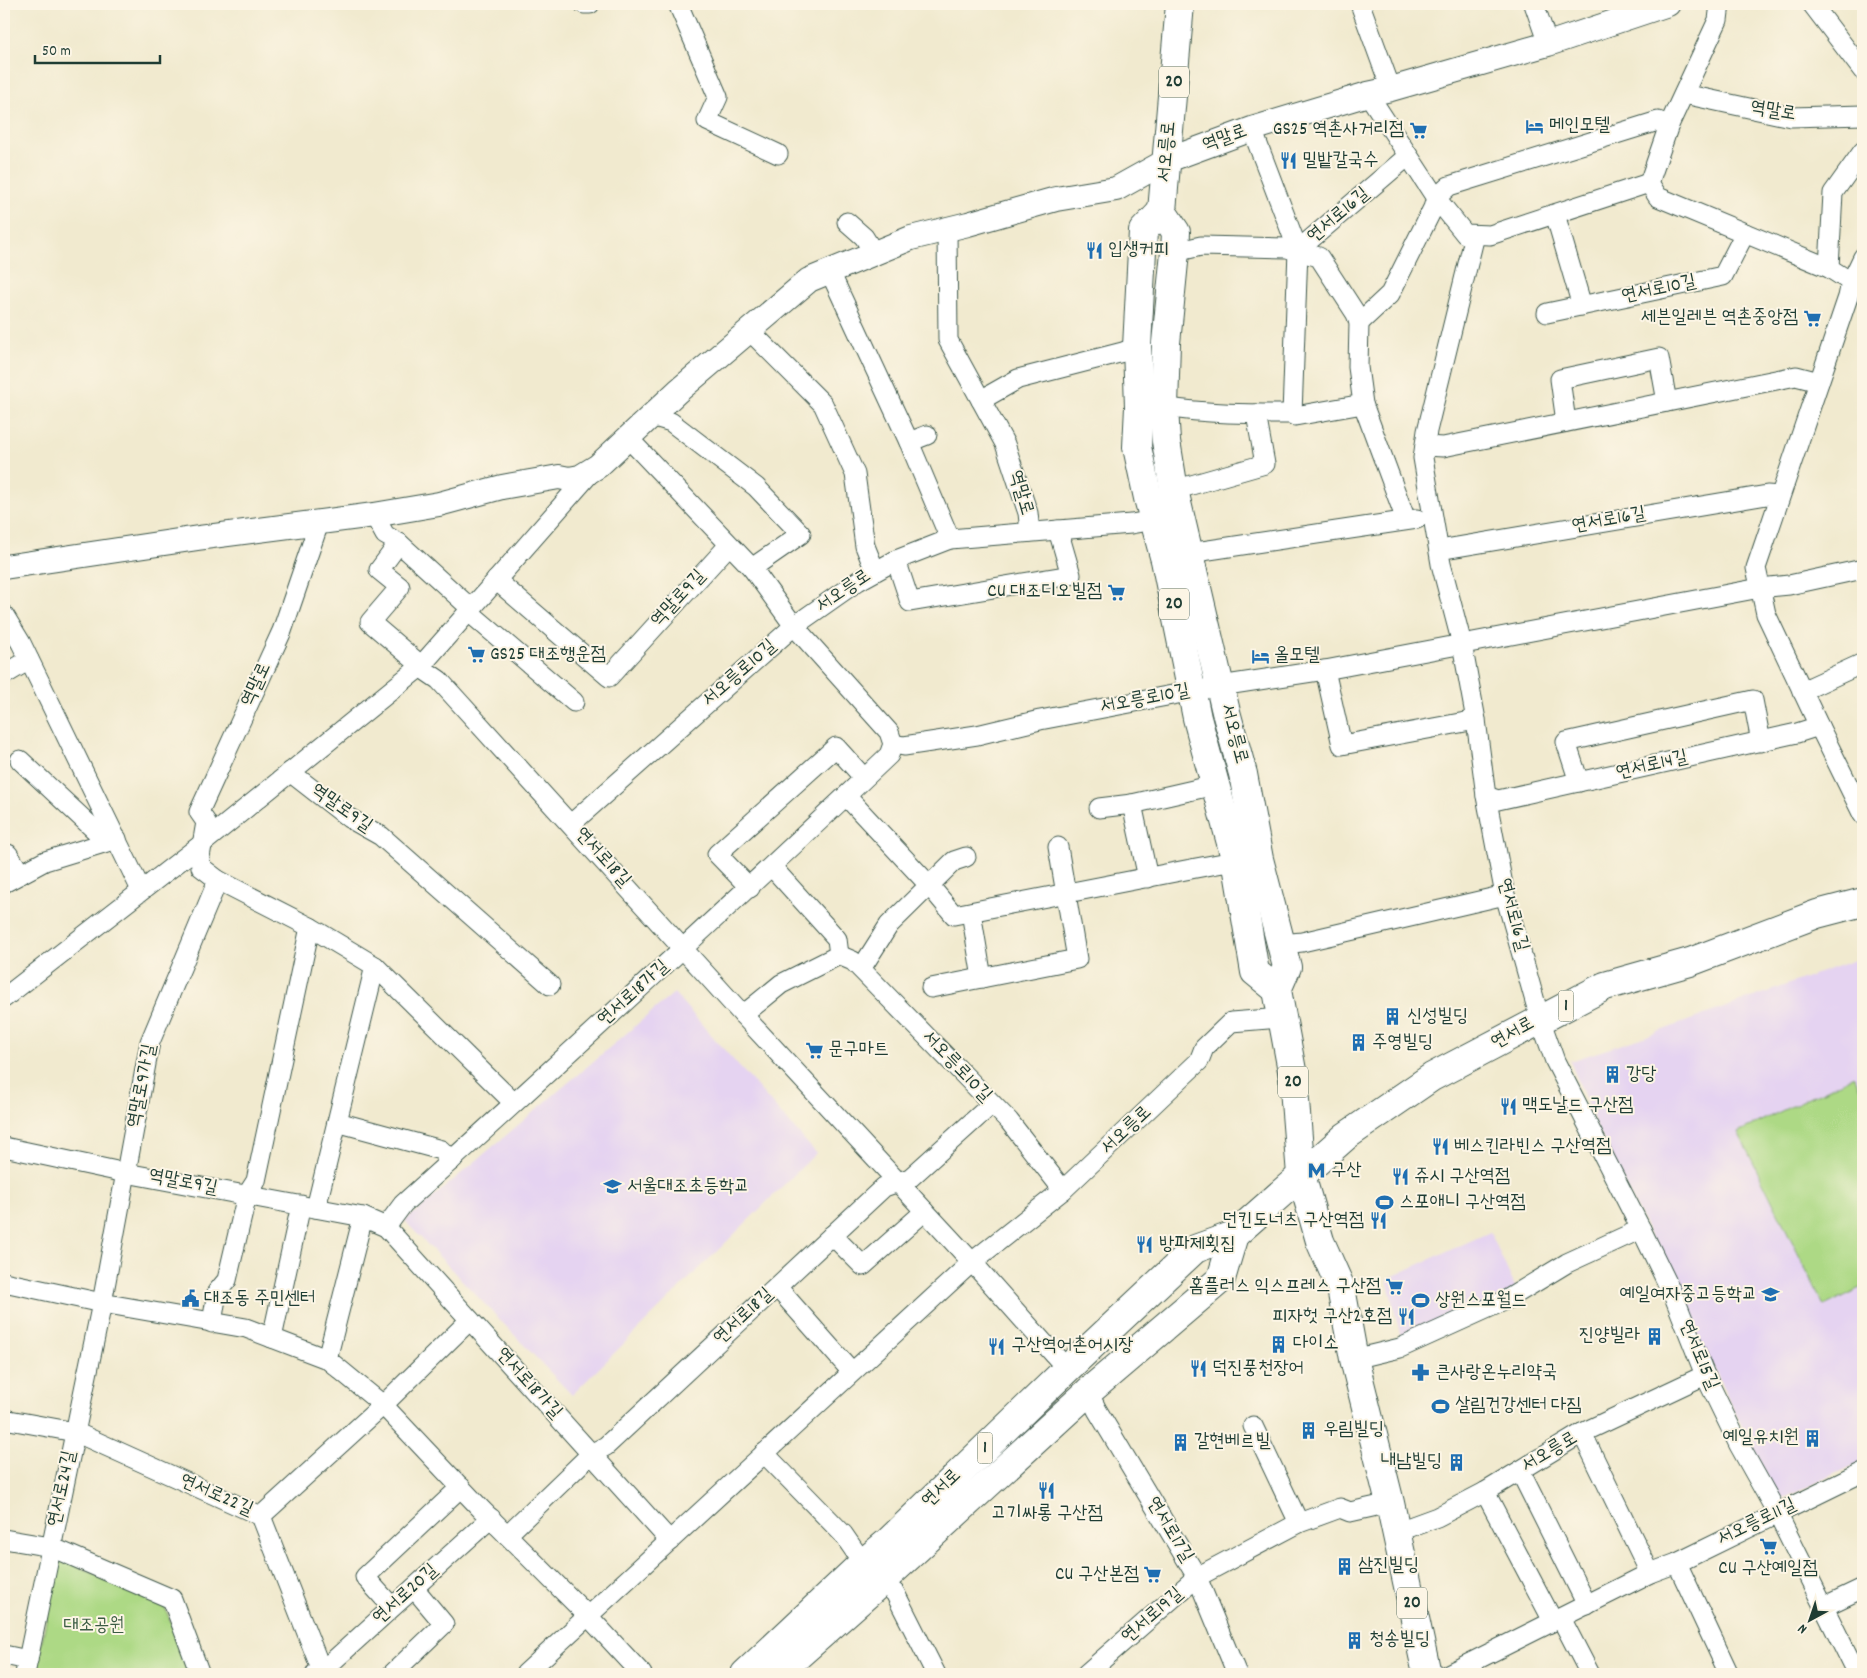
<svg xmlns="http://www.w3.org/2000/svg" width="1867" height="1678" font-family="Dekko,'Poor Story',sans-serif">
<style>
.built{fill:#e5d3f1}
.green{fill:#add985;stroke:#668b5c}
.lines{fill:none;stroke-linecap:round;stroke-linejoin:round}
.minor-casing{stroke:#3e574b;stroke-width:21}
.tertiary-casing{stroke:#3e574b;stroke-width:26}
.primary-casing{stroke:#3e574b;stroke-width:30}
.minor{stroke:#fff;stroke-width:19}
.tertiary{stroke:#fff;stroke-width:24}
.primary{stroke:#fff;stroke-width:28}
.labels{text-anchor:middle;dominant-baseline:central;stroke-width:4;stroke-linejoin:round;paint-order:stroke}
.shield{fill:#fcf5e5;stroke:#617469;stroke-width:1}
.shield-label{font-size:18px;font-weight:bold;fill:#1f3d34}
.street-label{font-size:19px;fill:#1f3d34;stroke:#fcf5e5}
.poi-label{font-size:19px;fill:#1f3d34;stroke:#fcf5e5;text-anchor:start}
.park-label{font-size:19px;fill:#3b5c44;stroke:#fcf5e5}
</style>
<rect width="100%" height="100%" fill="#fcf5e5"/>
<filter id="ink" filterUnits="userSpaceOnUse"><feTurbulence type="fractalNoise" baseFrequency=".02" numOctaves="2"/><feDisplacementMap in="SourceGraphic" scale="10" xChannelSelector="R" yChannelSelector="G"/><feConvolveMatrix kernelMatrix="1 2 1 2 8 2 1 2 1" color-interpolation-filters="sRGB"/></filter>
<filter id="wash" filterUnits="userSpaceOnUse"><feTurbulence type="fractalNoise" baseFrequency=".0096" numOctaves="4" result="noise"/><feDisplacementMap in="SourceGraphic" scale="20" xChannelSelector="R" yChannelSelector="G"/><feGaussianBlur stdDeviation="1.12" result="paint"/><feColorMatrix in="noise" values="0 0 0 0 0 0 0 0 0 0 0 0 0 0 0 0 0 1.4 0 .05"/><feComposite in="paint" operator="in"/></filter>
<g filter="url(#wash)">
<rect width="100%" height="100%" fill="#f1eacf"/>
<g class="built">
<path d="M 1863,957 L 1863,1461 L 1778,1501 L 1595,1122 L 1570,1061 L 1641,1038 Z"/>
<path d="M 674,993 L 816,1153 L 572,1395 L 405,1221 Z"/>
<path d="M 1490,1232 L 1516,1289 L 1402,1343 L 1387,1279 Z"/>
</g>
<g class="green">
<path d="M 1854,1076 L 1863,1096 L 1863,1287 L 1824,1306 L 1738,1132 Z"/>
<path d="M 59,1558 L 164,1605 L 191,1674 L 35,1674 Z"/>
</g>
</g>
<g filter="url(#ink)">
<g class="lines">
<defs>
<g id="minor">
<path d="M 584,4 L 590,4"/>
<path d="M 678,4 L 718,97 L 707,121 L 778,154"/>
<path d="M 1360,4 L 1391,89"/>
<path d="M 1534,4 L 1548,44"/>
<path d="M 1812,4 L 1863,71"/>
<path d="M 1368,94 L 1436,198 L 1465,234 L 1490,235 L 1649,183"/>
<path d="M 1684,94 L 1791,117 L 1863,115"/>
<path d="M 1252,129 L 1298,250 L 1292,414"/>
<path d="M 1649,183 L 1658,197 L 1829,268 L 1851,282 L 1863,287"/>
<path d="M 1649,183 L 1669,125 L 1718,20 L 1720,4"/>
<path d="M 1555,214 L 1582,306"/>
<path d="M 847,222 L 864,237 L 874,253"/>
<path d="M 947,229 L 948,340 L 1005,444 L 1028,513 L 1030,532"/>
<path d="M 1475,235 L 1427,431 L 1423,458 L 1441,564 L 1462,644 L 1476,720 L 1486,796 L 1505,895 L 1540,1019 L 1555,1061 L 1641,1229 L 1675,1299 L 1705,1375 L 1739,1445 L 1777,1513 L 1857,1674"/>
<path d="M 1298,250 L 1408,156"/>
<path d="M 1175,252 L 1201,246 L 1287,248 L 1319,257 L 1356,314 L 1359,323 L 1358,367 L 1363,404 L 1406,520"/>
<path d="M 1863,257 L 1851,282 L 1848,297 L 1756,568 L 1766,614 L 1819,726 L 1863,815"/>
<path d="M 1829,268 L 1833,193 L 1863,151"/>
<path d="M 830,272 L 909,442 L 927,435"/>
<path d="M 1547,313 L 1723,276 L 1745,233"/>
<path d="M 1359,323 L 1390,294 L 1433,208 L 1436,198 L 1449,186 L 1658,121 L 1669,125"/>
<path d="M 749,330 L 823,404 L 855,474 L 865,546 L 875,571"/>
<path d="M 981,400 L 1018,379 L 1123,352 L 1137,347"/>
<path d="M 1164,407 C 1206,414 1250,414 1292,414 L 1295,416 L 1363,404"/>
<path d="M 651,416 L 671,422 L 756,487 L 801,534 L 752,568"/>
<path d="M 1566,422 L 1560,379 L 1659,358 L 1667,402"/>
<path d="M 909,442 L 950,539"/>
<path d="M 1425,446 L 1443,447 L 1796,376 L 1819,382"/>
<path d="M 1174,490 L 1265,464 L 1256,414"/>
<path d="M 374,515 L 385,535 L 399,543 L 466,604 L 469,612 L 574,702"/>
<path d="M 399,543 L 379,570 L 400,587 L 370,622 L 417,662 L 420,667 L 439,680 L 743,1015 L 972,1262 L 1067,1369"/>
<path d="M 1439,550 L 1767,495 L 1780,496"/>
<path d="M 1189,553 L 1417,519"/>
<path d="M 896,560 L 910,602 L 1071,575 L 1058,530"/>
<path d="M 496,580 L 609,677 L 729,545"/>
<path d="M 4,615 L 21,643 L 141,890"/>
<path d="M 1325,670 L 1342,745 L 1476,720"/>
<path d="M 4,675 L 29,660"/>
<path d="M 1802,691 L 1863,663"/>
<path d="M 893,744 L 904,746 L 977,735 L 1040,720 L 1220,686 L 1325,670 L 1760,588 L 1789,585 L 1863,569"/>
<path d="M 290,772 L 349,818 L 381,836 L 550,985"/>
<path d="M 1579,782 L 1566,742 L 1753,700 L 1761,742"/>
<path d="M 846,796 L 929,885 L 954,915 L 1196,868 L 1223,863 L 1237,865"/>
<path d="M 1486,796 L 1498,800 L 1797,733 L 1819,726"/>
<path d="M 1132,804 L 1148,878"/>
<path d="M 1099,808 L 1132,804 L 1215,785"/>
<path d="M 571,824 L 794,626 L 858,581 L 896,560 L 950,539 L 1131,524 L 1154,520"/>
<path d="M 4,853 L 8,854 L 21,874"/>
<path d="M 772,867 L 837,939 L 839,955"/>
<path d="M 218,880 L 310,927 L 375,966 L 514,1103"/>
<path d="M 4,883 L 45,861 L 117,839 L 97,832 L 20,760"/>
<path d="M 750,888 L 717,854 L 836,747 L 864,778"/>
<path d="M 971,912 L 982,978"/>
<path d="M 1282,944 L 1302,942 L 1505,895"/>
<path d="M 861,969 L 889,925 L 954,861 L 966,857"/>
<path d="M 931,988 L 1077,959 L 1058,847"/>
<path d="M 4,998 L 203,843 L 420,667 L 593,470"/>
<path d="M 743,1015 L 781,984 L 839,955 L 853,961 L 1009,1121 L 1063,1190"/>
<path d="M 337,1122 L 441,1150 L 451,1161"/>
<path d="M 4,1147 L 126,1173 L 363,1217 L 386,1227 L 670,1541"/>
<path d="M 316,1208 L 375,966"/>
<path d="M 386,1227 L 403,1204 C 567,1056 729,907 889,755 L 893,744 L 889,732 L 794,626 L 752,568 L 628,438"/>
<path d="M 832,1235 L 863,1266 L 925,1211"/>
<path d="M 4,1282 L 102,1303 L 246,1328 L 327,1359 L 383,1405 L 482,1510 L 588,1616 L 642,1674"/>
<path d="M 777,1287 L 852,1372"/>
<path d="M 212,1323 L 217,1292 L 227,1280 L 247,1195 L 256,1181 L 310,927"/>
<path d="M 272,1338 L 301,1205"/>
<path d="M 327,1359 L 363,1217"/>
<path d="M 1354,1359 L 1400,1348 L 1506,1300 L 1567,1263 L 1641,1229"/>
<path d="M 1088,1392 L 1097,1410 L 1197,1577 L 1237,1674"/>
<path d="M 4,1419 L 75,1432 L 261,1516 L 323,1674"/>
<path d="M 1253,1426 L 1299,1523"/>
<path d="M 1582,1433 L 1650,1573"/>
<path d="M 764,1453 L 843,1534 L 863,1563"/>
<path d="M 1520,1471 L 1587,1605"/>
<path d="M 1485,1492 L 1553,1621"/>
<path d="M 261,1516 L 383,1405 L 470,1320"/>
<path d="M 1396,1532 L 1437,1517 L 1485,1492 L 1582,1433 L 1705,1375"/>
<path d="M 507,1535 L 591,1454 L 606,1446 L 884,1187 L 910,1178 L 992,1104"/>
<path d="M 4,1539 L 51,1547 L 172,1599 L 200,1674"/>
<path d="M 1677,1563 L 1729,1674"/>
<path d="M 881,1582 L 895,1593 L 936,1674"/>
<path d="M 392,1607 L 365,1577 L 461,1487"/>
<path d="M 1823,1607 L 1863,1588"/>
<path d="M 1561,1618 L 1590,1674"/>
<path d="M 4,1655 L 28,1660"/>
<path d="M 25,1674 L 102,1303 L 150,1042 L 218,880 L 201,867 L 200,857 L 206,822 L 199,812 L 282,631 L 319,523"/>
<path d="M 315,1674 L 322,1671 L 491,1518"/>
<path d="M 392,1674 L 444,1624 L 414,1588"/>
<path d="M 525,1674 L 972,1262 L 1063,1190 L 1199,1061 L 1204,1048 L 1231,1022 L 1282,1018"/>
<path d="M 1086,1674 L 1197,1577 L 1299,1523 L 1340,1508 L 1350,1512 L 1390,1503"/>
<path d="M 1448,1674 L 1650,1573 L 1677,1563 L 1863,1472"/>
</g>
<path id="tertiary" d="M 4,567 L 198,538 L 374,515 L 439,504 L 502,487 L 559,477 L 569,479 L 580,477 L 598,466 L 678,391 L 809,280 L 911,238 L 968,224 L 1056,199 L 1116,189 L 1168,160 L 1252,129 L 1368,94 L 1391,89 L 1548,44 L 1668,4"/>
<g id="primary">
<path d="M 1180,4 L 1162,211 L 1176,232 L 1175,252 L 1166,343 L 1164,407 L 1166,441 L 1174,490 L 1226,712 L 1243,774 L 1259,859 L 1287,967 L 1277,990 L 1293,1076 L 1301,1175 L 1320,1241 L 1341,1288 L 1354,1359 L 1390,1503 L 1427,1674"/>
<path d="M 1162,211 L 1143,231 L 1137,347 L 1139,407 L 1137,447 L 1148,498 L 1165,560 L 1197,718 L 1237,865 L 1255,972 L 1277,990"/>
<path d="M 745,1674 L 863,1563 L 888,1542 L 1067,1369 L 1195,1249 L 1234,1235 L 1346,1136 L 1432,1077 L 1605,986 L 1690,962 L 1817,914 L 1863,902"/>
<path d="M 777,1674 L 881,1582 L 1088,1392 L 1221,1279 L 1234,1235"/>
</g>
</defs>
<use href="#minor" class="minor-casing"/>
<use href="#tertiary" class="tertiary-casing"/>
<use href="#primary" class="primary-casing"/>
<use href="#minor" class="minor"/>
<use href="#tertiary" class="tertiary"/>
<use href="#primary" class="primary"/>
</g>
</g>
<defs>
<symbol id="hotel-bare" viewBox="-9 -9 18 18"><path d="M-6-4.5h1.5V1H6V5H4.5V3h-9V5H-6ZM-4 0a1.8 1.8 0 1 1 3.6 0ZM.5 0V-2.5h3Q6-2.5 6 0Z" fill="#1f6fb2" stroke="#fcf5e5" stroke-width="2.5" paint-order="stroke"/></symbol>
<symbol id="supermarket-bare" viewBox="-9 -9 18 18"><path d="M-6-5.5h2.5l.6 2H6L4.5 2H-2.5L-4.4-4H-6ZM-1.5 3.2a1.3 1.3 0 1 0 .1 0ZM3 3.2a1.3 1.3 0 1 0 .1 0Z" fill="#1f6fb2" stroke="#fcf5e5" stroke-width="2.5" paint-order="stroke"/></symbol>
<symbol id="restaurant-bare" viewBox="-9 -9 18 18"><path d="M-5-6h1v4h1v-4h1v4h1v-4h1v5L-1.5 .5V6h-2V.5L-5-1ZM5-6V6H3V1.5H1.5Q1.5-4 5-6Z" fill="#1f6fb2" stroke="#fcf5e5" stroke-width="2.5" paint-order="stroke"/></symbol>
<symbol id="building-bare" viewBox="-9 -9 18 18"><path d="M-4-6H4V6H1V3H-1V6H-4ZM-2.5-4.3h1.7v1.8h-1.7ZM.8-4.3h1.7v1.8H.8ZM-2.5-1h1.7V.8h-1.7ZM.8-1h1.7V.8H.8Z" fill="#1f6fb2" stroke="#fcf5e5" stroke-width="2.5" paint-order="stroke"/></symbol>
<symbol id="metro-bare" viewBox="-9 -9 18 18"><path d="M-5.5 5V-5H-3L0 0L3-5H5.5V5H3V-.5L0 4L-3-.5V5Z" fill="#1f6fb2" stroke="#fcf5e5" stroke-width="2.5" paint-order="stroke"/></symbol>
<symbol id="school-bare" viewBox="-9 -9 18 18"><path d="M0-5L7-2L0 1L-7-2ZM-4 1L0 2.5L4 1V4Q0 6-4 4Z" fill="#1f6fb2" stroke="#fcf5e5" stroke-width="2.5" paint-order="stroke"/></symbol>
<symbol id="stadium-bare" viewBox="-9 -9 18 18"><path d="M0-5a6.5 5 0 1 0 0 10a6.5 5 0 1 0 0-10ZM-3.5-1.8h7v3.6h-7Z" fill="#1f6fb2" stroke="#fcf5e5" stroke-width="2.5" paint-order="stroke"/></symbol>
<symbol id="civic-bare" viewBox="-9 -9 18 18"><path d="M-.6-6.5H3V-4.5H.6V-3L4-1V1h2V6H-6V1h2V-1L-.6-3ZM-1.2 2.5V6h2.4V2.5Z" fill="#1f6fb2" stroke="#fcf5e5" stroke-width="2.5" paint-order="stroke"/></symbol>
<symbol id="pharmacy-bare" viewBox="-9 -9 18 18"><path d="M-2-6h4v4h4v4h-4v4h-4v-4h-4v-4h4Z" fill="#1f6fb2" stroke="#fcf5e5" stroke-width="2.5" paint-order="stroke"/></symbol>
</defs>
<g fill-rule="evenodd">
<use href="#hotel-bare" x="1522" y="114" width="25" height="25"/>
<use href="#supermarket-bare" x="1406" y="118" width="25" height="25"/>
<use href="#restaurant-bare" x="1276" y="148" width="25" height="25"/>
<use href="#restaurant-bare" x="1082" y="238" width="25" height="25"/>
<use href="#supermarket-bare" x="1800" y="306" width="25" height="25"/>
<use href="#supermarket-bare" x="1104" y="580" width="25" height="25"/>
<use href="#supermarket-bare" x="464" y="642" width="25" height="25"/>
<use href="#hotel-bare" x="1248" y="644" width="25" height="25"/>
<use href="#building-bare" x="1380" y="1004" width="25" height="25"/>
<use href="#building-bare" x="1346" y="1030" width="25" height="25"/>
<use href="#supermarket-bare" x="802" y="1038" width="25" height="25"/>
<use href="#building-bare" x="1600" y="1062" width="25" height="25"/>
<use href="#restaurant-bare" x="1496" y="1094" width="25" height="25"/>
<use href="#restaurant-bare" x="1428" y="1134" width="25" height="25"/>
<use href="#metro-bare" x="1304" y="1158" width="25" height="25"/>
<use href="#restaurant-bare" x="1388" y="1164" width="25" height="25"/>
<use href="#school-bare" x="600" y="1174" width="25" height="25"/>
<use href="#stadium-bare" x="1372" y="1190" width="25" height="25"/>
<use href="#restaurant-bare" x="1366" y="1208" width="25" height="25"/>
<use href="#restaurant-bare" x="1132" y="1232" width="25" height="25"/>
<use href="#supermarket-bare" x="1382" y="1274" width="25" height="25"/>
<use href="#school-bare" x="1758" y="1282" width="25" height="25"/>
<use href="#civic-bare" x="178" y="1286" width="25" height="25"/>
<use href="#stadium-bare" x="1408" y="1288" width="25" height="25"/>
<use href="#restaurant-bare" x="1394" y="1304" width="25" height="25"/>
<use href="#building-bare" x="1642" y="1324" width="25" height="25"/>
<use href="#building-bare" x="1266" y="1332" width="25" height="25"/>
<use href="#restaurant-bare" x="984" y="1334" width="25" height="25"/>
<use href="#restaurant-bare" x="1186" y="1356" width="25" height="25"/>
<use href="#pharmacy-bare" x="1408" y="1360" width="25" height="25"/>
<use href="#stadium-bare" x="1428" y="1394" width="25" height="25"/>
<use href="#building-bare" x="1296" y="1418" width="25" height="25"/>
<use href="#building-bare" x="1800" y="1426" width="25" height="25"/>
<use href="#building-bare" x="1168" y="1430" width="25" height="25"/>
<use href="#building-bare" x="1444" y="1450" width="25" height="25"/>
<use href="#restaurant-bare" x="1034" y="1478" width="25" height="25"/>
<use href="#supermarket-bare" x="1756" y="1534" width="25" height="25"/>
<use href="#building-bare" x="1332" y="1554" width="25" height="25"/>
<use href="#supermarket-bare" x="1140" y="1562" width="25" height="25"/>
<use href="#building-bare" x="1342" y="1628" width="25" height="25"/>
</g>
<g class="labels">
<g class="shield">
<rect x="1159" y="66.5" width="30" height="31" rx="4"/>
<rect x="1159" y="588.5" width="30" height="31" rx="4"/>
<rect x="1558.5" y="990.5" width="15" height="31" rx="4"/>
<rect x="1278" y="1066.5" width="30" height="31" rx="4"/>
<rect x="977.5" y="1432.5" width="15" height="31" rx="4"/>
<rect x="1397" y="1587.5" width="30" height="31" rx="4"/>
</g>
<g class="shield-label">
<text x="1174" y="82">20</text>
<text x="1174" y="604">20</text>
<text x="1566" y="1006">1</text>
<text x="1293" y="1082">20</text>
<text x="985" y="1448">1</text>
<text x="1412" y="1603">20</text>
</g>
<g class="street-label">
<text transform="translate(1773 112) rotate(9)">역말로</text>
<text transform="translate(1225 139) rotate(-20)">역말로</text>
<text transform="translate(1168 152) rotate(-85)">서오릉로</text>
<text transform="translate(1339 216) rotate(-40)">연서로16길</text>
<text transform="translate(1659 290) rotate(-12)">연서로10길</text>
<text transform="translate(1020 493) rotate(74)">역말로</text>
<text transform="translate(1609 521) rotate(-10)">연서로16길</text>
<text transform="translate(844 592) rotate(-34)">서오릉로</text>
<text transform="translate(679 599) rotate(-47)">역말로9길</text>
<text transform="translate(740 674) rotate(-41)">서오릉로10길</text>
<text transform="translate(257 685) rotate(-65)">역말로</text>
<text transform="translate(1145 700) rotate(-11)">서오릉로10길</text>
<text transform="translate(1233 734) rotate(75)">서오릉로</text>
<text transform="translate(1652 766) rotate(-13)">연서로14길</text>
<text transform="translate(341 809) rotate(35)">역말로9길</text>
<text transform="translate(602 858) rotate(48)">연서로18길</text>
<text transform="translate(1512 915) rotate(75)">연서로16길</text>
<text transform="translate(634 994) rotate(-42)">연서로18가길</text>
<text transform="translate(1513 1034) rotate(-29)">연서로</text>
<text transform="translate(956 1067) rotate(46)">서오릉로10길</text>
<text transform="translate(143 1086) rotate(-79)">역말로9가길</text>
<text transform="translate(1127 1131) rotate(-43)">서오릉로</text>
<text transform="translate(183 1183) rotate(11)">역말로9길</text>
<text transform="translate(744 1317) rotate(-43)">연서로18길</text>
<text transform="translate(1698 1355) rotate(67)">연서로15길</text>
<text transform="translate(528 1384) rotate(48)">연서로18가길</text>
<text transform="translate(1550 1453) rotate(-31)">서오릉로</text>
<text transform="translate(63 1489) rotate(-78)">연서로24길</text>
<text transform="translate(942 1489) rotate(-44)">연서로</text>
<text transform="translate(216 1496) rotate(24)">연서로22길</text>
<text transform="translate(1757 1523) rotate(-26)">서오릉로11길</text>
<text transform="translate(1169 1530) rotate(59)">연서로17길</text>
<text transform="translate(406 1595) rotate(-42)">연서로20길</text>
<text transform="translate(1153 1616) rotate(-41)">연서로19길</text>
</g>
<g class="poi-label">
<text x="1549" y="126">메인모텔</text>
<text x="1404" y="130" text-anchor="end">GS25 역촌사거리점</text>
<text x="1302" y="161">밀밭칼국수</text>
<text x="1108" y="250">입생커피</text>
<text x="1798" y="318" text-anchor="end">세븐일레븐 역촌중앙점</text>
<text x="1102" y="592" text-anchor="end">CU 대조디오빌점</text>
<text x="490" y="655">GS25 대조행운점</text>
<text x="1274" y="656">올모텔</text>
<text x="1407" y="1017">신성빌딩</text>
<text x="1372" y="1043">주영빌딩</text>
<text x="828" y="1050">문구마트</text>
<text x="1626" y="1075">강당</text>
<text x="1522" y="1106">맥도날드 구산점</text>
<text x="1454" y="1147">베스킨라빈스 구산역점</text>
<text x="1331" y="1171">구산</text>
<text x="1414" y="1177">쥬시 구산역점</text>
<text x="627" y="1187">서울대조초등학교</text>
<text x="1399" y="1203">스포애니 구산역점</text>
<text x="1364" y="1221" text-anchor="end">던킨도너츠 구산역점</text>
<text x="1159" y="1245">방파제횟집</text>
<text x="1381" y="1287" text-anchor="end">홈플러스 익스프레스 구산점</text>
<text x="1757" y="1295" text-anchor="end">예일여자중고등학교</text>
<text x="204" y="1299">대조동 주민센터</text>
<text x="1435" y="1301">상원스포월드</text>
<text x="1392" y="1317" text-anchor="end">피자헛 구산2호점</text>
<text x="1640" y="1336" text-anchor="end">진양빌라</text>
<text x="1293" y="1344">다이소</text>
<text x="1011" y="1346">구산역어촌어시장</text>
<text x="1212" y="1369">덕진풍천장어</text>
<text x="1435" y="1373">큰사랑온누리약국</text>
<text x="1455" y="1406">살림건강센터 다짐</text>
<text x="1323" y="1430">우림빌딩</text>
<text x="1799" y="1438" text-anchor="end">예일유치원</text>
<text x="1194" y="1442">갈현베르빌</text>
<text x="1442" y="1462" text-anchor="end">내남빌딩</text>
<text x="1047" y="1514" text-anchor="middle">고기싸롱 구산점</text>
<text x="1358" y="1566">삼진빌딩</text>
<text x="1768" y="1569" text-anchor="middle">CU 구산예일점</text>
<text x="1139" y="1575" text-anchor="end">CU 구산본점</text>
<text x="1369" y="1640">청송빌딩</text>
</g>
<g class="park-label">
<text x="94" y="1626">대조공원</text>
</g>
</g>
<rect width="1867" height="1678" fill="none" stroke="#fcf5e5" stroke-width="20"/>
<g transform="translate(1810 1620) rotate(220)" stroke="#fcf5e5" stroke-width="4" paint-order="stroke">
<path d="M0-4L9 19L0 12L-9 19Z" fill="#1f3d34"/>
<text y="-8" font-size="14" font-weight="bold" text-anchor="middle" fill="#1f3d34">N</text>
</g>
<path d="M35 55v8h125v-8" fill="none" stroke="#1f3d34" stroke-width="2.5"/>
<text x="42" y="55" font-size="15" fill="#1f3d34" stroke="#fcf5e5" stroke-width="4" paint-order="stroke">50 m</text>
</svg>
